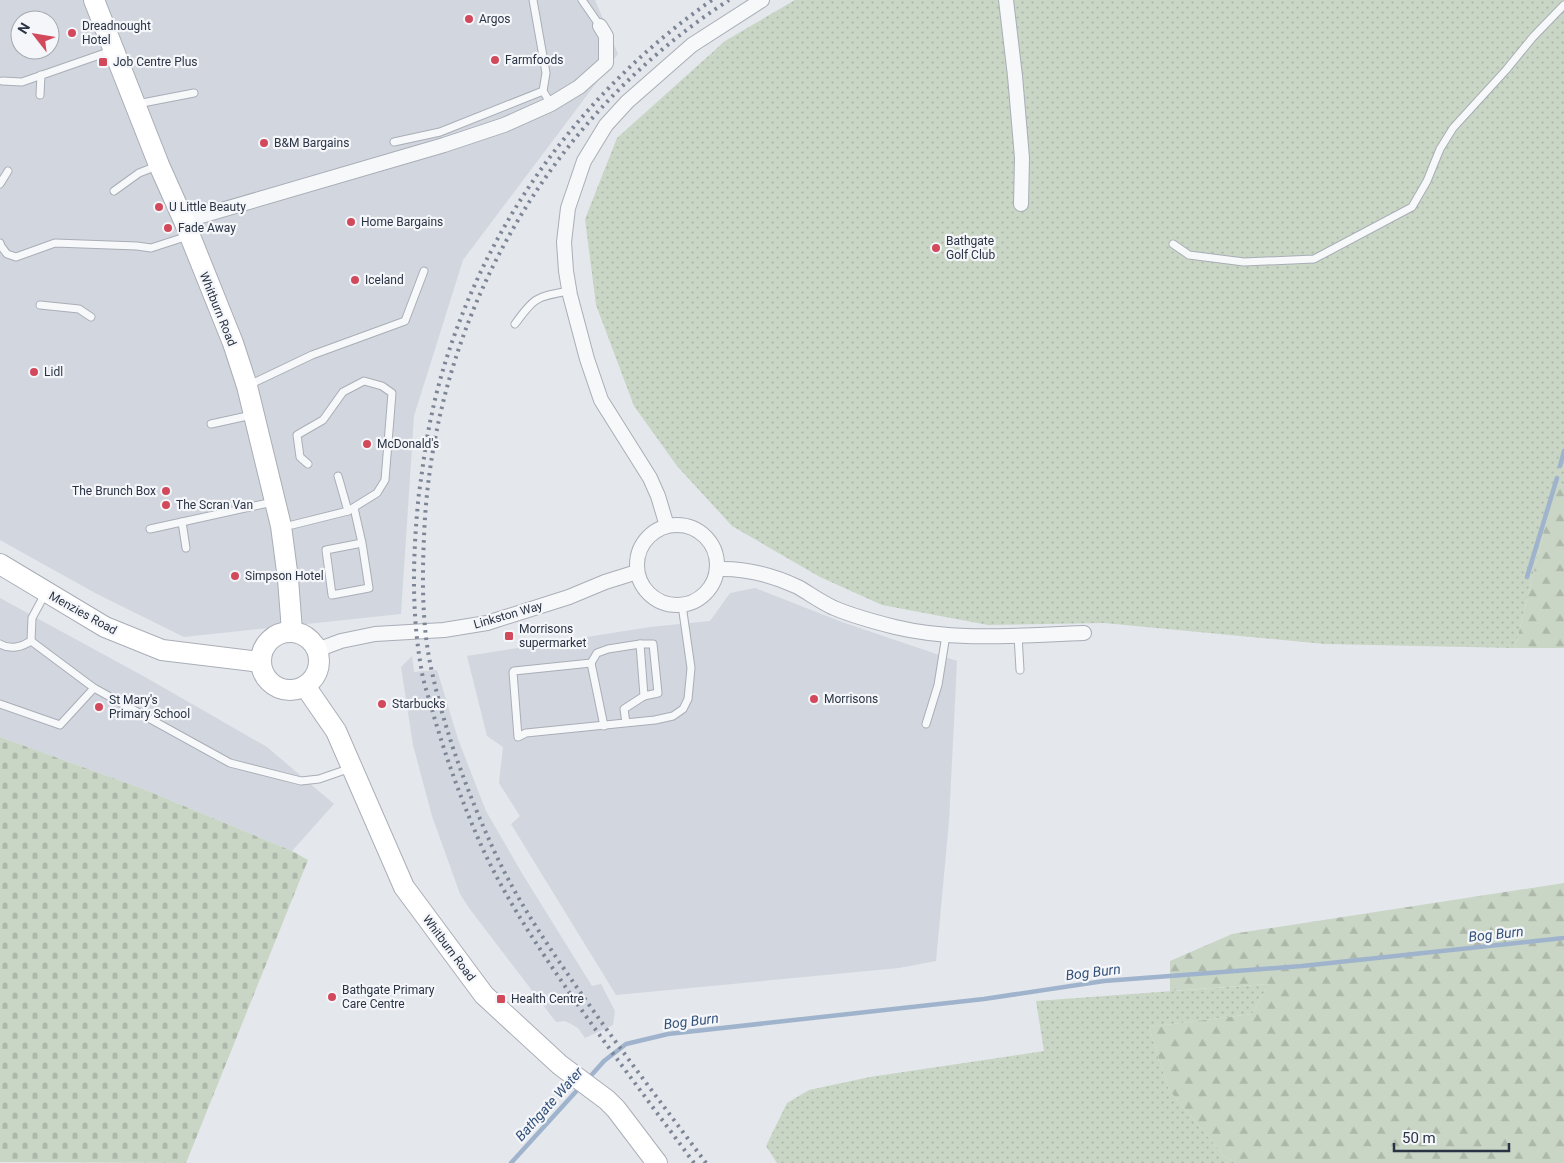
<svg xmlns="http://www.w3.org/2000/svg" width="1564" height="1163" font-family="Roboto,sans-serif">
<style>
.built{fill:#d2d6de;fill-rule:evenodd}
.grass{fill:url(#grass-dots)}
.forest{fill:url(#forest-firs)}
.cemetery{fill:url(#cemetery-stones)}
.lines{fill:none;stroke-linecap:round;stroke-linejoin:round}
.stream{stroke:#9fb4cc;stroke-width:4.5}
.lane-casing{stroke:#a9aeb7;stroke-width:9}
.street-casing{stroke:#a9aeb7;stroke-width:16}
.secondary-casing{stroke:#a9aeb7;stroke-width:22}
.lane{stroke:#f7f8fa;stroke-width:7}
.street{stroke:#f7f8fa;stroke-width:14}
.secondary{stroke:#fff;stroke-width:20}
.rail{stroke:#7d8696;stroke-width:4;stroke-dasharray:2.5 5;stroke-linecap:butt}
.poi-dot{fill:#d1495b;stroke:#f4f6f9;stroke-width:2}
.labels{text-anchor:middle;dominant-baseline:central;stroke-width:4.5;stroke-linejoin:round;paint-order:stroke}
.poi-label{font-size:12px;fill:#2b3445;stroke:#f4f6f9;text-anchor:start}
.street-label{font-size:12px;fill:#2b3445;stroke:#f4f6f9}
.water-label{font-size:14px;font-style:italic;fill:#34527a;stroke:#f4f6f9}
</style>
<defs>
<pattern id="grass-dots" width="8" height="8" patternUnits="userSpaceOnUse" patternTransform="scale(1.25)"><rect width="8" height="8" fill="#c9d6c5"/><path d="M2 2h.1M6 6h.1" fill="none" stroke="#adb8ab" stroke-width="1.8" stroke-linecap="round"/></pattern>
<pattern id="forest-firs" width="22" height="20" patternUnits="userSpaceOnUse" patternTransform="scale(1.25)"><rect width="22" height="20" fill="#c9d6c5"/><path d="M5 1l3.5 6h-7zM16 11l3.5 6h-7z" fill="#adb8ab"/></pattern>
<pattern id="cemetery-stones" width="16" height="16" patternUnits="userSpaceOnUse" patternTransform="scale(1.25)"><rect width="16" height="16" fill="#c9d6c5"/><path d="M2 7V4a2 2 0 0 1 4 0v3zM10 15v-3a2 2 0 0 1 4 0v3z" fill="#adb8ab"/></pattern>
</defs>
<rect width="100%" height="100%" fill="#e4e7ec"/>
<g class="built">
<path d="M 0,0 L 595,0 L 618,54 L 463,260 L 414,416 L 401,614 L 184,637 L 95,593 L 0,540 ZM 20,20 L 50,20 L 50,50 L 20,50 Z"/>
<path d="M 755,588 L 842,622 L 957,661 L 949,821 L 936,961 L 899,968 L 616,995 L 511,824 L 520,816 L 499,783 L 503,747 L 487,736 L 467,656 L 650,627 L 710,621 L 730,593 Z"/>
<path d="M 0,598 L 145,677 L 267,747 L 334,804 L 292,851 L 143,789 L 0,737 Z"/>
<path d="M 412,656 L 414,672 L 437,670 L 458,739 L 486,811 L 523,875 L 592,986 L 601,984 L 615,1011 L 613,1025 L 585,1038 L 578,1028 L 571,1024 L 565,1021 L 556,1022 L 469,908 L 460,894 L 432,816 L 413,745 L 401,667 Z"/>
</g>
<g class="grass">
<path d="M 795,0 L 1564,0 L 1564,484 L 1555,486 L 1515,648 L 1325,644 L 1104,623 L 988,625 L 882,605 L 820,577 L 732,526 L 677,466 L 634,406 L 596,305 L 585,219 L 617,138 L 725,41 Z"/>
<path d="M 1269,984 L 1252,1014 L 1149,1027 L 1169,1090 L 1225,1157 L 1235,1163 L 777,1163 L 766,1146 L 787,1103 L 809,1090 L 870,1077 L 1044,1051 L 1036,1001 Z"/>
</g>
<g class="forest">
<path d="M 1564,484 L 1564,648 L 1515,648 L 1555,486 Z"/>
<path d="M 1564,883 L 1564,1163 L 1235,1163 L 1225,1157 L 1169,1090 L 1149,1027 L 1252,1014 L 1269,984 L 1170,991 L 1170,961 L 1232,934 Z"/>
</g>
<path class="cemetery" d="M 0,737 L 143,789 L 292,851 L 308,860 L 186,1163 L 0,1162 Z"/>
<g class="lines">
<g class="stream">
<path d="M 1560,466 L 1564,451"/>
<path d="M 1527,577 L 1557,478"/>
<path d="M 588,1079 L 604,1061 L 626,1044 L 668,1034 L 984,999 L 1104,981 L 1302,966 L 1564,938"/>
<path d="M 511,1163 L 581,1086"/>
</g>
<defs>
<g id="lane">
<path d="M 533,0 L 546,73 L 543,91"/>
<path d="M 582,0 L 600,26"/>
<path d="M 2,81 L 22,82 L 111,51"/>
<path d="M 40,95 L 41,75"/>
<path d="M 137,104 L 194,93"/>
<path d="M 394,142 L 440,132 L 543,91 L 551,104"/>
<path d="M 0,184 L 8,171"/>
<path d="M 114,191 L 139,173 L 157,166"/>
<path d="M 0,243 L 1,246 L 7,254 L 16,257 L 55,243 L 137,246 L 151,248 L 188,236"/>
<path d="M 1173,244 L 1189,255 L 1244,262 L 1314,259 L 1412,207 L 1427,181 L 1440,149 L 1453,128 L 1506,70 L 1533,37 L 1564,5"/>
<path d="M 40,305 L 79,309 L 91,317"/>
<path d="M 515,324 C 535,296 537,297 569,291"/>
<path d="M 249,385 L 312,355 L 405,321 L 424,271"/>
<path d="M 211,424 L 252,415"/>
<path d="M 308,464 L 300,457 L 297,435 L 323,420 L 343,392 L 364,381 L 382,386 L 392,393 L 385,480 L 377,493 L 348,511"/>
<path d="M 354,508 L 362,543 L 369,588 L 332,595 L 326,550 L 362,543"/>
<path d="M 182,522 L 186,548"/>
<path d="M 284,526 L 292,525 L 348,511 L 338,476"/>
<path d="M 150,529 L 273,502"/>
<path d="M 1018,635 L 1020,670"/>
<path d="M 31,641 L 94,688"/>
<path d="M 0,644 C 10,650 22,647 31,641 L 32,618 L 46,592"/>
<path d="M 640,644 L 653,644 L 658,693 L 644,696"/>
<path d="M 591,663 L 604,726"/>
<path d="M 0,704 L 60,725 L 94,688 L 230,763 L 301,781 L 319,779 L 351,768"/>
<path d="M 626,723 L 624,709 L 644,696 L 640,644 L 608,649 L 597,653 L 591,663 L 514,671 L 513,672 L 518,737 L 526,733 L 655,720 L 673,716 L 683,709 L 688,699 L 691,668 L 682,605"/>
<path d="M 926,724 L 938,685 L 946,635"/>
</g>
<g id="street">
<path d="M 1006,0 L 1015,76 L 1022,158 L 1021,204"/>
<path d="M 184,221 L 444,145 L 504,125 L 551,104 L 579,87 L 606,63 L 606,36 L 600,26"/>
<circle cx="677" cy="565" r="40"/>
<path d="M 667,526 L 658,496 L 650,478 L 601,400 L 587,359 L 570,295 L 566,271 L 564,242 L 568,208 L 584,161 L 606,125 L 627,102 L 692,45 L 762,0"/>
<path d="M 717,569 C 745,568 772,575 798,587 C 810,594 821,602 834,608 C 853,616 875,622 895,627 C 956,642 1022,635 1084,633"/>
<path d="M 317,650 L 341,641 L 375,634 L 444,630 L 487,623 L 569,597 L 605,582 L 637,572"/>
</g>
<g id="secondary">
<path d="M 94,0 L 159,165 L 184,221 L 233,343 L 247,386 L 281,526 L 288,579 L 292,631"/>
<path d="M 0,564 L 105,627 L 162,650 L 260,662"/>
<circle cx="290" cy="661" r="29"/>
<path d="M 305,686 L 336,731 L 404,887 L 484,995 L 560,1065 L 607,1100 L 616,1109 L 657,1163"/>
</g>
</defs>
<use href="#lane" class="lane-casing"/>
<use href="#street" class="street-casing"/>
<use href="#secondary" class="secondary-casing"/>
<use href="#lane" class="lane"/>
<use href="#street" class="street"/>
<use href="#secondary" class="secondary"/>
<g class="rail">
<path d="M 694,1163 C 653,1107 611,1052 571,995 C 538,947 505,898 481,845 C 462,802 446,758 433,713 C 429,698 423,682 421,667 C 411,610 413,550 419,493 C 423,466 426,439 432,413 C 437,389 444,365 452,342 C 500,203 592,84 712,0"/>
<path d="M 706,1163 C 663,1105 619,1048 578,989 C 546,943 514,896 491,844 C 467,791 444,729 432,672 C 422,629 422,582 424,537 C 432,321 547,118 729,0"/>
</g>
</g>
<g class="poi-dot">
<circle cx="469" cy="19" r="5"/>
<circle cx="72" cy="33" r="5"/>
<circle cx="495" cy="60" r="5"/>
<rect x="98" y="57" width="10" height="10" rx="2.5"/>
<circle cx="264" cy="143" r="5"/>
<circle cx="159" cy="207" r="5"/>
<circle cx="351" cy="222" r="5"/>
<circle cx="168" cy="228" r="5"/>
<circle cx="936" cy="248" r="5"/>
<circle cx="355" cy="280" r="5"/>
<circle cx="34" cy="372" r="5"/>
<circle cx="367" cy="444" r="5"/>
<circle cx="166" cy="491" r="5"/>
<circle cx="166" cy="505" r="5"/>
<circle cx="235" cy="576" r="5"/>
<rect x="504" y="631" width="10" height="10" rx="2.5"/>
<circle cx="814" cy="699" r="5"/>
<circle cx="382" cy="704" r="5"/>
<circle cx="99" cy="707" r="5"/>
<circle cx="332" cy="997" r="5"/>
<rect x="496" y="994" width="10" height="10" rx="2.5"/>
</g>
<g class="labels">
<g class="poi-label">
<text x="479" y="19">Argos</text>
<text x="82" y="26">Dreadnought<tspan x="82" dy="14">Hotel</tspan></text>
<text x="505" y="60">Farmfoods</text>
<text x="113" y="62">Job Centre Plus</text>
<text x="274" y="143">B&amp;M Bargains</text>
<text x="169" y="207">U Little Beauty</text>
<text x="361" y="222">Home Bargains</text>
<text x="178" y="228">Fade Away</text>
<text x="946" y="241">Bathgate<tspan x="946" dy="14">Golf Club</tspan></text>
<text x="365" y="280">Iceland</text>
<text x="44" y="372">Lidl</text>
<text x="377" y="444">McDonald's</text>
<text x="156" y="491" text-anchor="end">The Brunch Box</text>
<text x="176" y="505">The Scran Van</text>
<text x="245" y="576">Simpson Hotel</text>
<text x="519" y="629">Morrisons<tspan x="519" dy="14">supermarket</tspan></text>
<text x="824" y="699">Morrisons</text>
<text x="109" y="700">St Mary's<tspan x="109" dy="14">Primary School</tspan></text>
<text x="392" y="704">Starbucks</text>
<text x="342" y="990">Bathgate Primary<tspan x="342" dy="14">Care Centre</tspan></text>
<text x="511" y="999">Health Centre</text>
</g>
<g class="street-label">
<text transform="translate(218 309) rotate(68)">Whitburn Road</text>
<text transform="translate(83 613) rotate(29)">Menzies Road</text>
<text transform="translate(508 615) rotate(-16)">Linkston Way</text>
<text transform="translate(449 948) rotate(53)">Whitburn Road</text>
</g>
<g class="water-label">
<text transform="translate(1496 934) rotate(-6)">Bog Burn</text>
<text transform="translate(1093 972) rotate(-7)">Bog Burn</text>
<text transform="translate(691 1021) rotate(-7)">Bog Burn</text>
<text transform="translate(549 1104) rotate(-48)">Bathgate Water</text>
</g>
</g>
<g transform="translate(35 35) rotate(301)"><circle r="24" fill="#f4f6f9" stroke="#a4a8b1"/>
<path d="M0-4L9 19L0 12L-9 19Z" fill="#d1495b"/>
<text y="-8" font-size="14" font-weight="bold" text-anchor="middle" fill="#2b3445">N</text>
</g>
<path d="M1394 1143v8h115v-8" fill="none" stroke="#2b3445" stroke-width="2.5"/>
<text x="1402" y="1143" font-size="15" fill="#2b3445" stroke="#f4f6f9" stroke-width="4" paint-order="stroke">50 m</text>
</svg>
